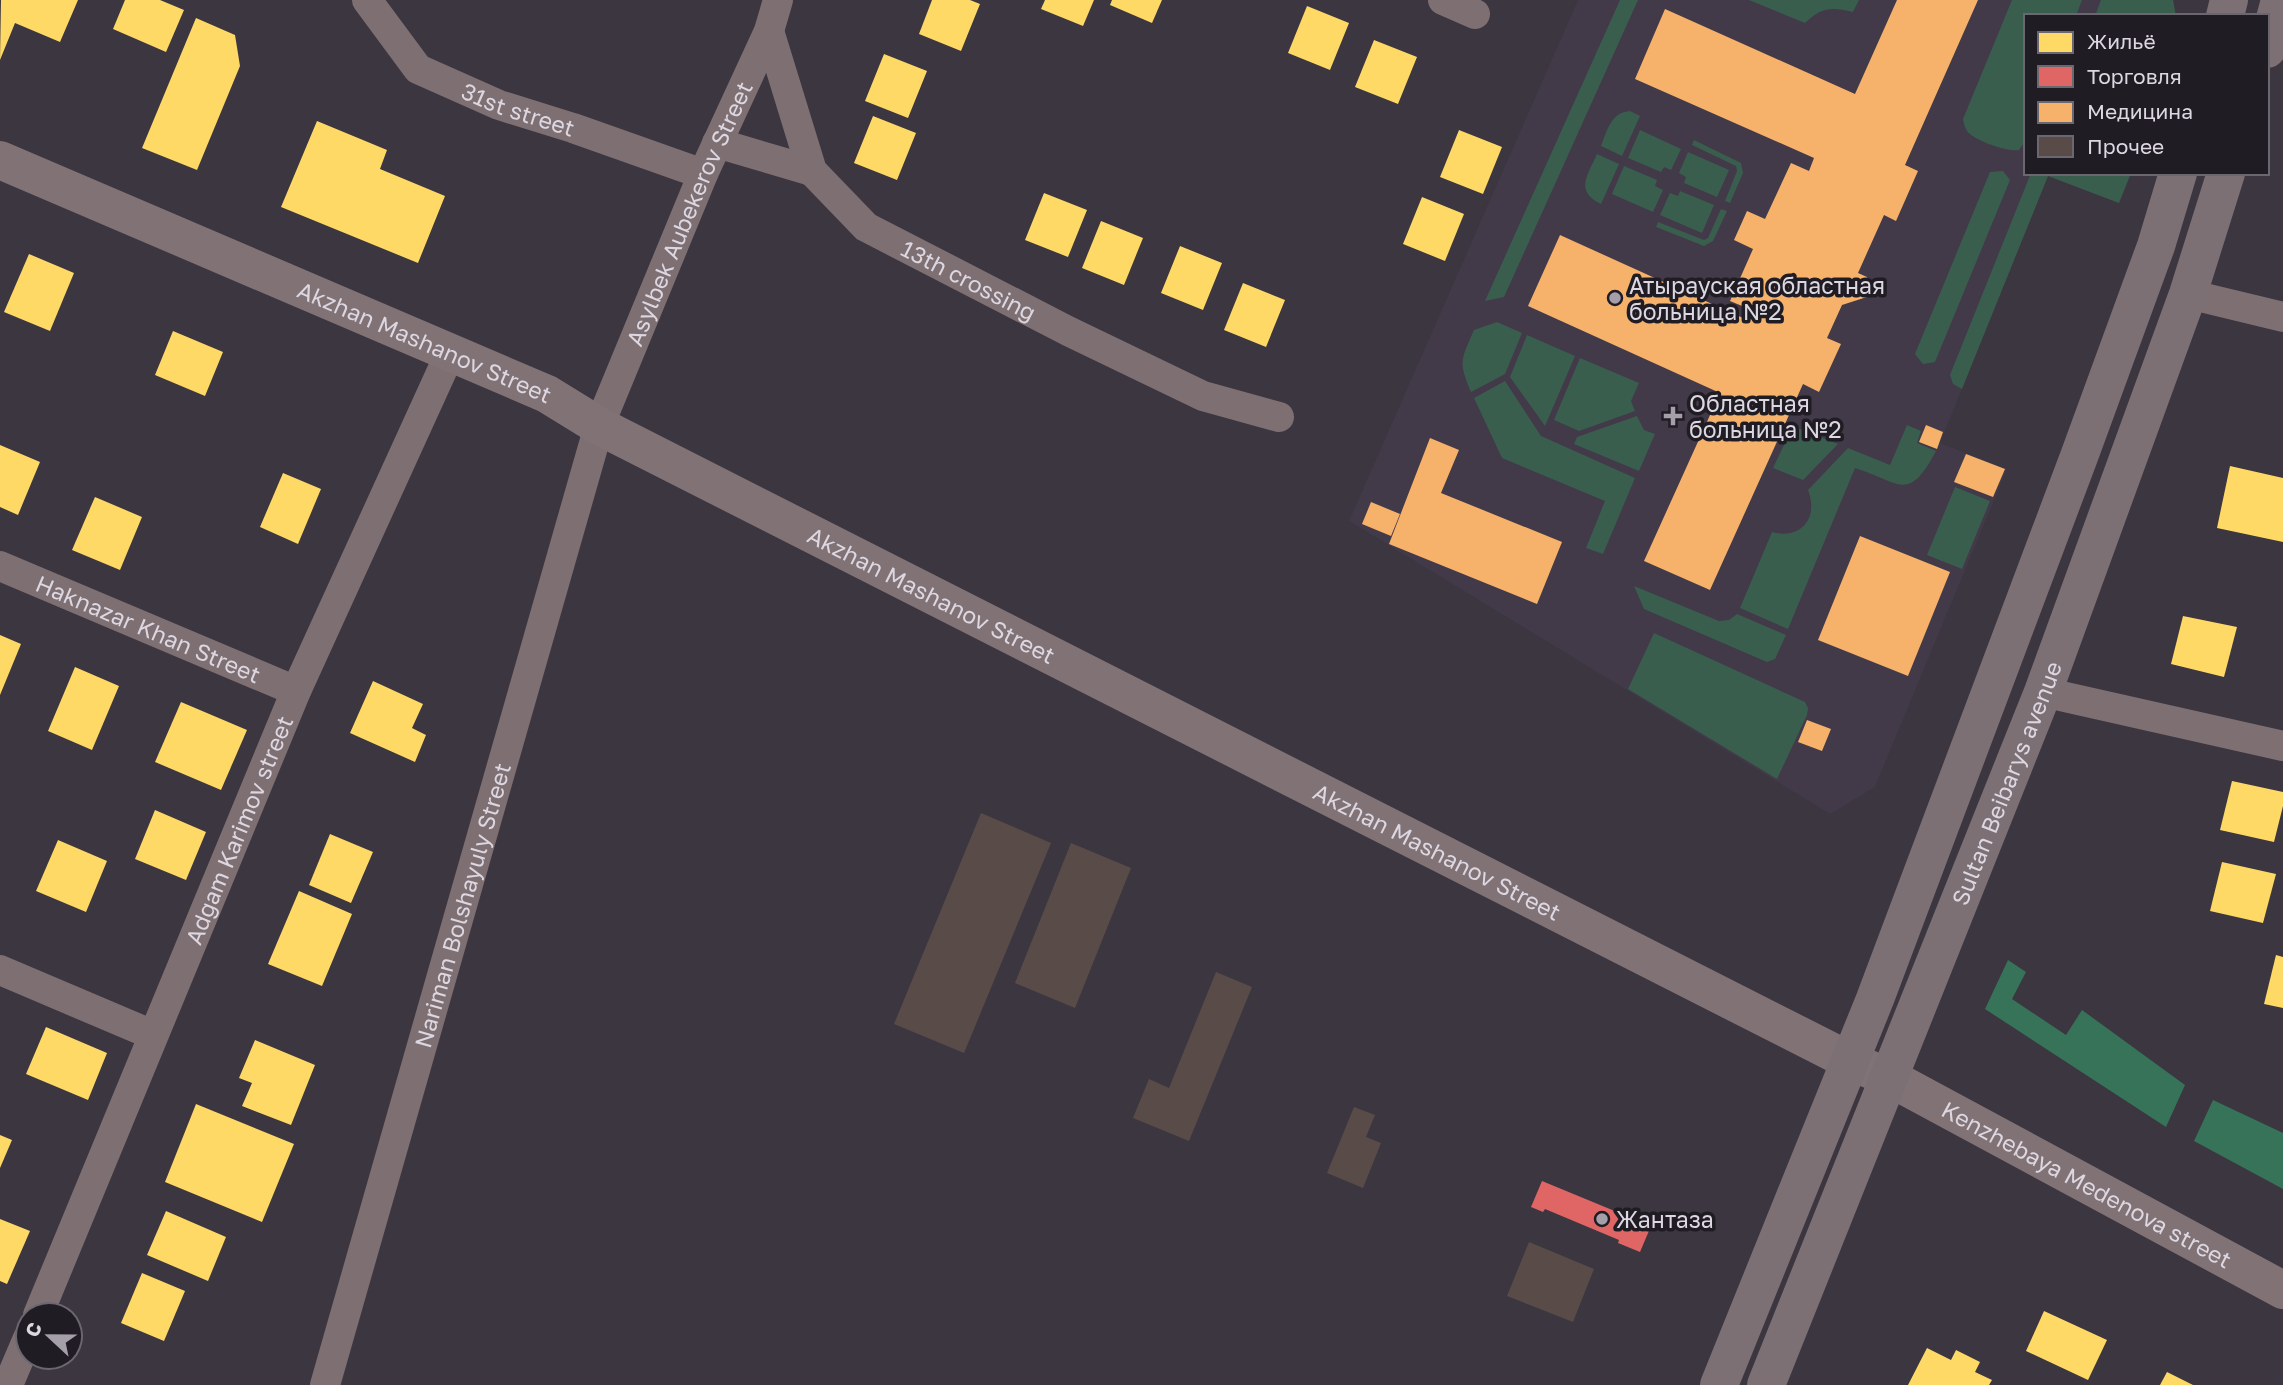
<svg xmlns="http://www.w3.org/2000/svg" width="2283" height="1385" font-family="'Golos Text',sans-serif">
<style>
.medical{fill:#423949}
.green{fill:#3a5e4e}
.forest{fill:#377359}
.homes{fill:#ffd966}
.shops{fill:#e06666}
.health{fill:#f6b26b}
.building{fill:#594c48}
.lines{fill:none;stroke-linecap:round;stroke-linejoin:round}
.street{stroke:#7e6f72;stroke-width:30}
.secondary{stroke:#817275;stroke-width:38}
.primary{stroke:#7c7075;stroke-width:38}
.poi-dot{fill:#a49fa8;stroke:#201c24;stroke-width:2.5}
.labels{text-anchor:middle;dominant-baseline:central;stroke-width:7;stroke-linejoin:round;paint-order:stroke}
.street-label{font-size:23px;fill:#dcd7e1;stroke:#201c24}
.poi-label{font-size:23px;fill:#dcd7e1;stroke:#201c24;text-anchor:start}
</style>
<rect width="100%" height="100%" fill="#3b363f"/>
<path class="medical" d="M 1578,0 L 2173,0 L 2176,16 L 2026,16 L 2026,173 L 2131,173 L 2119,203 L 2048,176 L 1940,443 L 2007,469 L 1875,787 L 1830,814 L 1349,521 Z"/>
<g class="green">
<path d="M 1620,0 L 1638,0 L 1504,297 L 1485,301 Z"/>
<path d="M 1749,0 L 1859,0 L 1853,12 C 1831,7 1822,7 1805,23 Z"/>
<path d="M 2012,0 L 2082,0 L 2076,16 L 2026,16 L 2026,140 L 2019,150 C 2008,152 1979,142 1970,134 C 1965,130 1964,124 1963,119 Z"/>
<path d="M 2101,0 L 2173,0 L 2176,16 L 2095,16 Z"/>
<path d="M 1630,111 L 1640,116 L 1622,156 L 1601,146 C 1607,131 1611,112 1630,111 Z"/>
<path d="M 1640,130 L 1681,149 L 1671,170 L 1664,167 L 1661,172 L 1628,158 Z"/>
<path d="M 1694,140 L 1741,163 L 1743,173 L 1730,203 L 1725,201 L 1737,171 L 1736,166 L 1692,145 Z"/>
<path d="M 1688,152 L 1729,170 L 1717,197 L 1684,183 L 1686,177 L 1679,173 Z"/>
<path d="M 1597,154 L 1619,164 L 1601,204 C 1574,191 1588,175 1597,154 Z"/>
<path d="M 1624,166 L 1657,180 L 1655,186 L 1663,190 L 1653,212 L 1612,194 Z"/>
<path d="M 2003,171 L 2010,180 L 1935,362 L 1923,364 L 1915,354 L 1990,172 Z"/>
<path d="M 2031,173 L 2131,173 L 2119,203 L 2048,176 L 1962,389 L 1953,384 L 1950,375 Z"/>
<path d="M 1680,191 L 1714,205 L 1702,233 L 1660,215 L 1670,193 L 1678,196 Z"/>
<path d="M 1721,209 L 1727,211 L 1713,241 L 1704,246 L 1656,227 L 1658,222 L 1704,240 L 1708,238 Z"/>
<path d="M 1497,322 L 1522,333 L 1505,374 L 1471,392 C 1458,361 1461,360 1474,330 Z"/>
<path d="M 1527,335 L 1575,356 L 1545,426 L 1510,377 Z"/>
<path d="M 1580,358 L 1639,383 L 1631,401 L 1635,411 L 1579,431 L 1554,420 Z"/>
<path d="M 1505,381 L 1541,436 L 1635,478 L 1603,554 L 1586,548 L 1605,501 L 1502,458 L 1474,398 Z"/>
<path d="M 1637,416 L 1644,430 L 1655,434 L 1639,471 L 1574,444 L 1577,437 Z"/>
<path d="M 1907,425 L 1921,431 L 1917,443 L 1936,451 C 1908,504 1900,482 1855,468 L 1788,629 L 1740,608 L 1772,532 C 1801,540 1819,518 1808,490 L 1848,448 L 1890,465 Z"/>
<path d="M 1793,426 L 1838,444 L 1803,480 L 1773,468 Z"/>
<path d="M 1955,487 L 1990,501 L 1962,569 L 1927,555 Z"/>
<path d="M 1634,586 L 1719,621 L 1729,620 L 1737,614 L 1786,635 L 1775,659 L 1767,662 L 1644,609 Z"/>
<path d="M 1654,633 L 1805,702 L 1808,708 L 1807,715 L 1777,779 L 1628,689 Z"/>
</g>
<g class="forest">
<path d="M 2008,960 L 2026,972 L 2012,999 L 2066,1035 L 2082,1010 L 2185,1085 L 2166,1127 L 1985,1009 Z"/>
<path d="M 2213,1100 L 2283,1133 L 2283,1189 L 2194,1141 Z"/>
</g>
<g class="homes">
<path d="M 1,0 L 78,0 L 60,42 L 15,23 L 0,60 Z"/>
<path d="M 125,0 L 160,0 L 184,10 L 166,52 L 113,29 Z"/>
<path d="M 932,0 L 970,0 L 980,4 L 961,51 L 919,34 Z"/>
<path d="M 1045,0 L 1094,0 L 1083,26 L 1041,9 Z"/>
<path d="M 1112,0 L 1162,0 L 1152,23 L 1110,5 Z"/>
<path d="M 1307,6 L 1349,23 L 1330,70 L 1288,53 Z"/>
<path d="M 196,18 L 235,35 L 240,66 L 197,170 L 142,148 Z"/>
<path d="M 1374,40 L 1417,57 L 1398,104 L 1355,87 Z"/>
<path d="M 884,54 L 927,71 L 908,118 L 865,101 Z"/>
<path d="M 873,116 L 916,133 L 897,180 L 854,163 Z"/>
<path d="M 317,121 L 387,150 L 380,169 L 445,196 L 418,263 L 281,207 Z"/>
<path d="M 1459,130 L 1502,147 L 1483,194 L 1440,177 Z"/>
<path d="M 1044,193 L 1087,210 L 1068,257 L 1025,240 Z"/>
<path d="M 1422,197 L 1464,214 L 1445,261 L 1403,244 Z"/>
<path d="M 1101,221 L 1143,238 L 1124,285 L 1082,268 Z"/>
<path d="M 1180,246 L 1222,263 L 1203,310 L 1161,293 Z"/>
<path d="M 29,254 L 74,273 L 50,331 L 4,312 Z"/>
<path d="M 1243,283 L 1285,300 L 1266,347 L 1224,330 Z"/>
<path d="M 173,331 L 223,352 L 205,396 L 155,375 Z"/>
<path d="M 0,445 L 40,462 L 18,515 L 0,507 Z"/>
<path d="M 2230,466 L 2283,478 L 2283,542 L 2217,528 Z"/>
<path d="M 283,473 L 321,489 L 298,544 L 260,527 Z"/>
<path d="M 95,497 L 142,517 L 120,570 L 72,550 Z"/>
<path d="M 2183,616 L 2237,627 L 2224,677 L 2171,664 Z"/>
<path d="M 0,635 L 21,644 L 0,695 Z"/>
<path d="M 75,667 L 119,686 L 92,750 L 48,731 Z"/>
<path d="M 373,681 L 423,704 L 412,728 L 426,735 L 415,762 L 350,733 Z"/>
<path d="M 181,702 L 247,730 L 221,790 L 155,762 Z"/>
<path d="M 2232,781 L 2283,792 L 2283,806 L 2274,842 L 2220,830 Z"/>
<path d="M 155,810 L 206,832 L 186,880 L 135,859 Z"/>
<path d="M 330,834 L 373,852 L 351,903 L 309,885 Z"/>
<path d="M 58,840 L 107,861 L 86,912 L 36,891 Z"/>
<path d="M 2222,862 L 2276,874 L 2263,923 L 2210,911 Z"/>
<path d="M 299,891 L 352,914 L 322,986 L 268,964 Z"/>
<path d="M 2276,955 L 2283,957 L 2283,1008 L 2264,1004 Z"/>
<path d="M 46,1027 L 107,1053 L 88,1100 L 26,1074 Z"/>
<path d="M 255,1040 L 315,1065 L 291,1125 L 242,1106 L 252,1083 L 239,1078 Z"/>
<path d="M 196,1104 L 294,1144 L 262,1222 L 165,1182 Z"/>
<path d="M 0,1135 L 12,1140 L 0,1168 Z"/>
<path d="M 166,1211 L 226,1237 L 208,1281 L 147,1255 Z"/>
<path d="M 0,1219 L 30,1231 L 7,1284 L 0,1281 Z"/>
<path d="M 142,1273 L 185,1291 L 164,1341 L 121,1323 Z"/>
<path d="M 2044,1311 L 2107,1340 L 2088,1380 L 2026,1351 Z"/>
<path d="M 1927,1348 L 1951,1360 L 1956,1350 L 1980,1362 L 1975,1372 L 1992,1380 L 1989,1385 L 1908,1385 Z"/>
<path d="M 2167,1372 L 2193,1385 L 2160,1385 Z"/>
</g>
<path class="shops" d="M 1542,1181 L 1651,1226 L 1640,1252 L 1618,1243 L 1619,1240 L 1545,1209 L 1543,1212 L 1531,1207 Z"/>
<g class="health">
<path d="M 1897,0 L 1978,0 L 1905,165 L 1918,171 L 1896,221 L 1884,215 L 1858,273 L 1867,277 L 1873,295 L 1842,305 L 1827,338 L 1841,344 L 1819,392 L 1803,384 L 1710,590 L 1644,561 L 1720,393 L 1528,306 L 1560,235 L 1743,318 L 1747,308 L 1730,301 L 1753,249 L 1734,240 L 1747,211 L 1765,219 L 1791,163 L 1809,171 L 1814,158 L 1635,79 L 1665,9 L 1855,94 Z"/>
<path d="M 1926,425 L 1943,432 L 1937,449 L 1919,442 Z"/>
<path d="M 1430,438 L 1459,450 L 1441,493 L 1562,542 L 1537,604 L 1389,544 Z"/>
<path d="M 1966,454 L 2005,469 L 1993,497 L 1954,482 Z"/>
<path d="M 1371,502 L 1400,514 L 1391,536 L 1362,524 Z"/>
<path d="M 1860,536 L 1950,572 L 1908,676 L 1818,640 Z"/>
<path d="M 1807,720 L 1831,729 L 1822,751 L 1798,742 Z"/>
</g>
<g class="building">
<path d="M 981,813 L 1051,843 L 964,1053 L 894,1024 Z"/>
<path d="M 1071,843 L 1131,868 L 1075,1008 L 1015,983 Z"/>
<path d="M 1216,972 L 1252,987 L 1189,1141 L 1133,1118 L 1149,1079 L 1169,1088 Z"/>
<path d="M 1354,1107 L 1375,1115 L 1366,1137 L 1381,1143 L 1363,1188 L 1327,1173 Z"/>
<path d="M 1529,1242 L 1594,1269 L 1573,1322 L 1507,1296 Z"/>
</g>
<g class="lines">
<g class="street">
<path id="s1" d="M 367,0 L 418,69 L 499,105 L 573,128 L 703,174"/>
<path d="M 1443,0 L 1475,14"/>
<path id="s2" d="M 769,31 L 812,171 L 866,227 L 1068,331 L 1203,396 L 1279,417"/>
<path d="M 717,143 L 812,171"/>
<path d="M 2188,294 L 2283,317"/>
<path id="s3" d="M 0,566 L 296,691"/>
<path d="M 2043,692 L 2283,746"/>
<path d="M 0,970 L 153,1035"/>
<path id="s4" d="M 38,1315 L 296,691 L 451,351"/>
<path d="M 8,1385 L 28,1338"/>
<path id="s5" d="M 325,1385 L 599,426 L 703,174 L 769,31 L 778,0"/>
</g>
<path class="secondary" id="s6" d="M 0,160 L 547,394 L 599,426 L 1850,1061 L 1890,1078 L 2283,1290"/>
<g class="primary">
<path d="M 2225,16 L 2229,0"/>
<path d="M 2267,49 L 2280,0"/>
<path d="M 1719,1385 L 1875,999 L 2080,454 L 2156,246 L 2178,173"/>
<path id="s7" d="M 1766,1385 L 2043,692 L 2188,294 L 2226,173"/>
</g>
</g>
<g class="poi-dot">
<circle cx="1615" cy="298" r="7"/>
<path d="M1669.5 405.5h7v7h7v7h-7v7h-7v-7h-7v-7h7z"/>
<circle cx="1602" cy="1219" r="7"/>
</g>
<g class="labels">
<g class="street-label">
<text stroke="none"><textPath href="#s1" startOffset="194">31st street</textPath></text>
<text stroke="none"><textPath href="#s5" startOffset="1228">Asylbek Aubekerov Street</textPath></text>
<text stroke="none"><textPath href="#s2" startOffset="340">13th crossing</textPath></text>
<text stroke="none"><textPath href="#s6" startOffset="462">Akzhan Mashanov Street</textPath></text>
<text stroke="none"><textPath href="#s6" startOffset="1029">Akzhan Mashanov Street</textPath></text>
<text stroke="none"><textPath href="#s3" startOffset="161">Haknazar Khan Street</textPath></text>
<text stroke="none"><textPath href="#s7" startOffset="648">Sultan Beibarys avenue</textPath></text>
<text stroke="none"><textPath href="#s4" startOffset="525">Adgam Karimov street</textPath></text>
<text stroke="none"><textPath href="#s6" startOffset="1596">Akzhan Mashanov Street</textPath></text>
<text stroke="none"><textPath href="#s5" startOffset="499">Nariman Bolshayuly Street</textPath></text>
<text stroke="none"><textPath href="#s6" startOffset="2326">Kenzhebaya Medenova street</textPath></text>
</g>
<g class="poi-label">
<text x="1629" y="285">Атырауская областная<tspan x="1629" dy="26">больница №2</tspan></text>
<text x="1689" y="403">Областная<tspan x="1689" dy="26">больница №2</tspan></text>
<text x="1616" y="1219">Жантаза</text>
</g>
</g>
<rect x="2024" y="14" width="245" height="161" fill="#201c24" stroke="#6b6770" stroke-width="2"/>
<rect x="2038" y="32" width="35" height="21" fill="#ffd966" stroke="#6b6770" stroke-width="2"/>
<text x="2087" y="49" font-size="21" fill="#dcd7e1">Жильё</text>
<rect x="2038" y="66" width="35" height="21" fill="#e06666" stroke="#6b6770" stroke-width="2"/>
<text x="2087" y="84" font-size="21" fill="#dcd7e1">Торговля</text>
<rect x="2038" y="102" width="35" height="21" fill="#f6b26b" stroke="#6b6770" stroke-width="2"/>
<text x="2087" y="119" font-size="21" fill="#dcd7e1">Медицина</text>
<rect x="2038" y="136" width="35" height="21" fill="#594c48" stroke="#6b6770" stroke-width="2"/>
<text x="2087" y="154" font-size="21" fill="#dcd7e1">Прочее</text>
<g transform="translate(49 1336) rotate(292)"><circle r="33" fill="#201c24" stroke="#6b6770" stroke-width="2"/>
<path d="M0-5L12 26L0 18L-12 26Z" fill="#a49fa8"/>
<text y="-10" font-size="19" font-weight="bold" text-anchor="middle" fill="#dcd7e1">С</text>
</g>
</svg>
